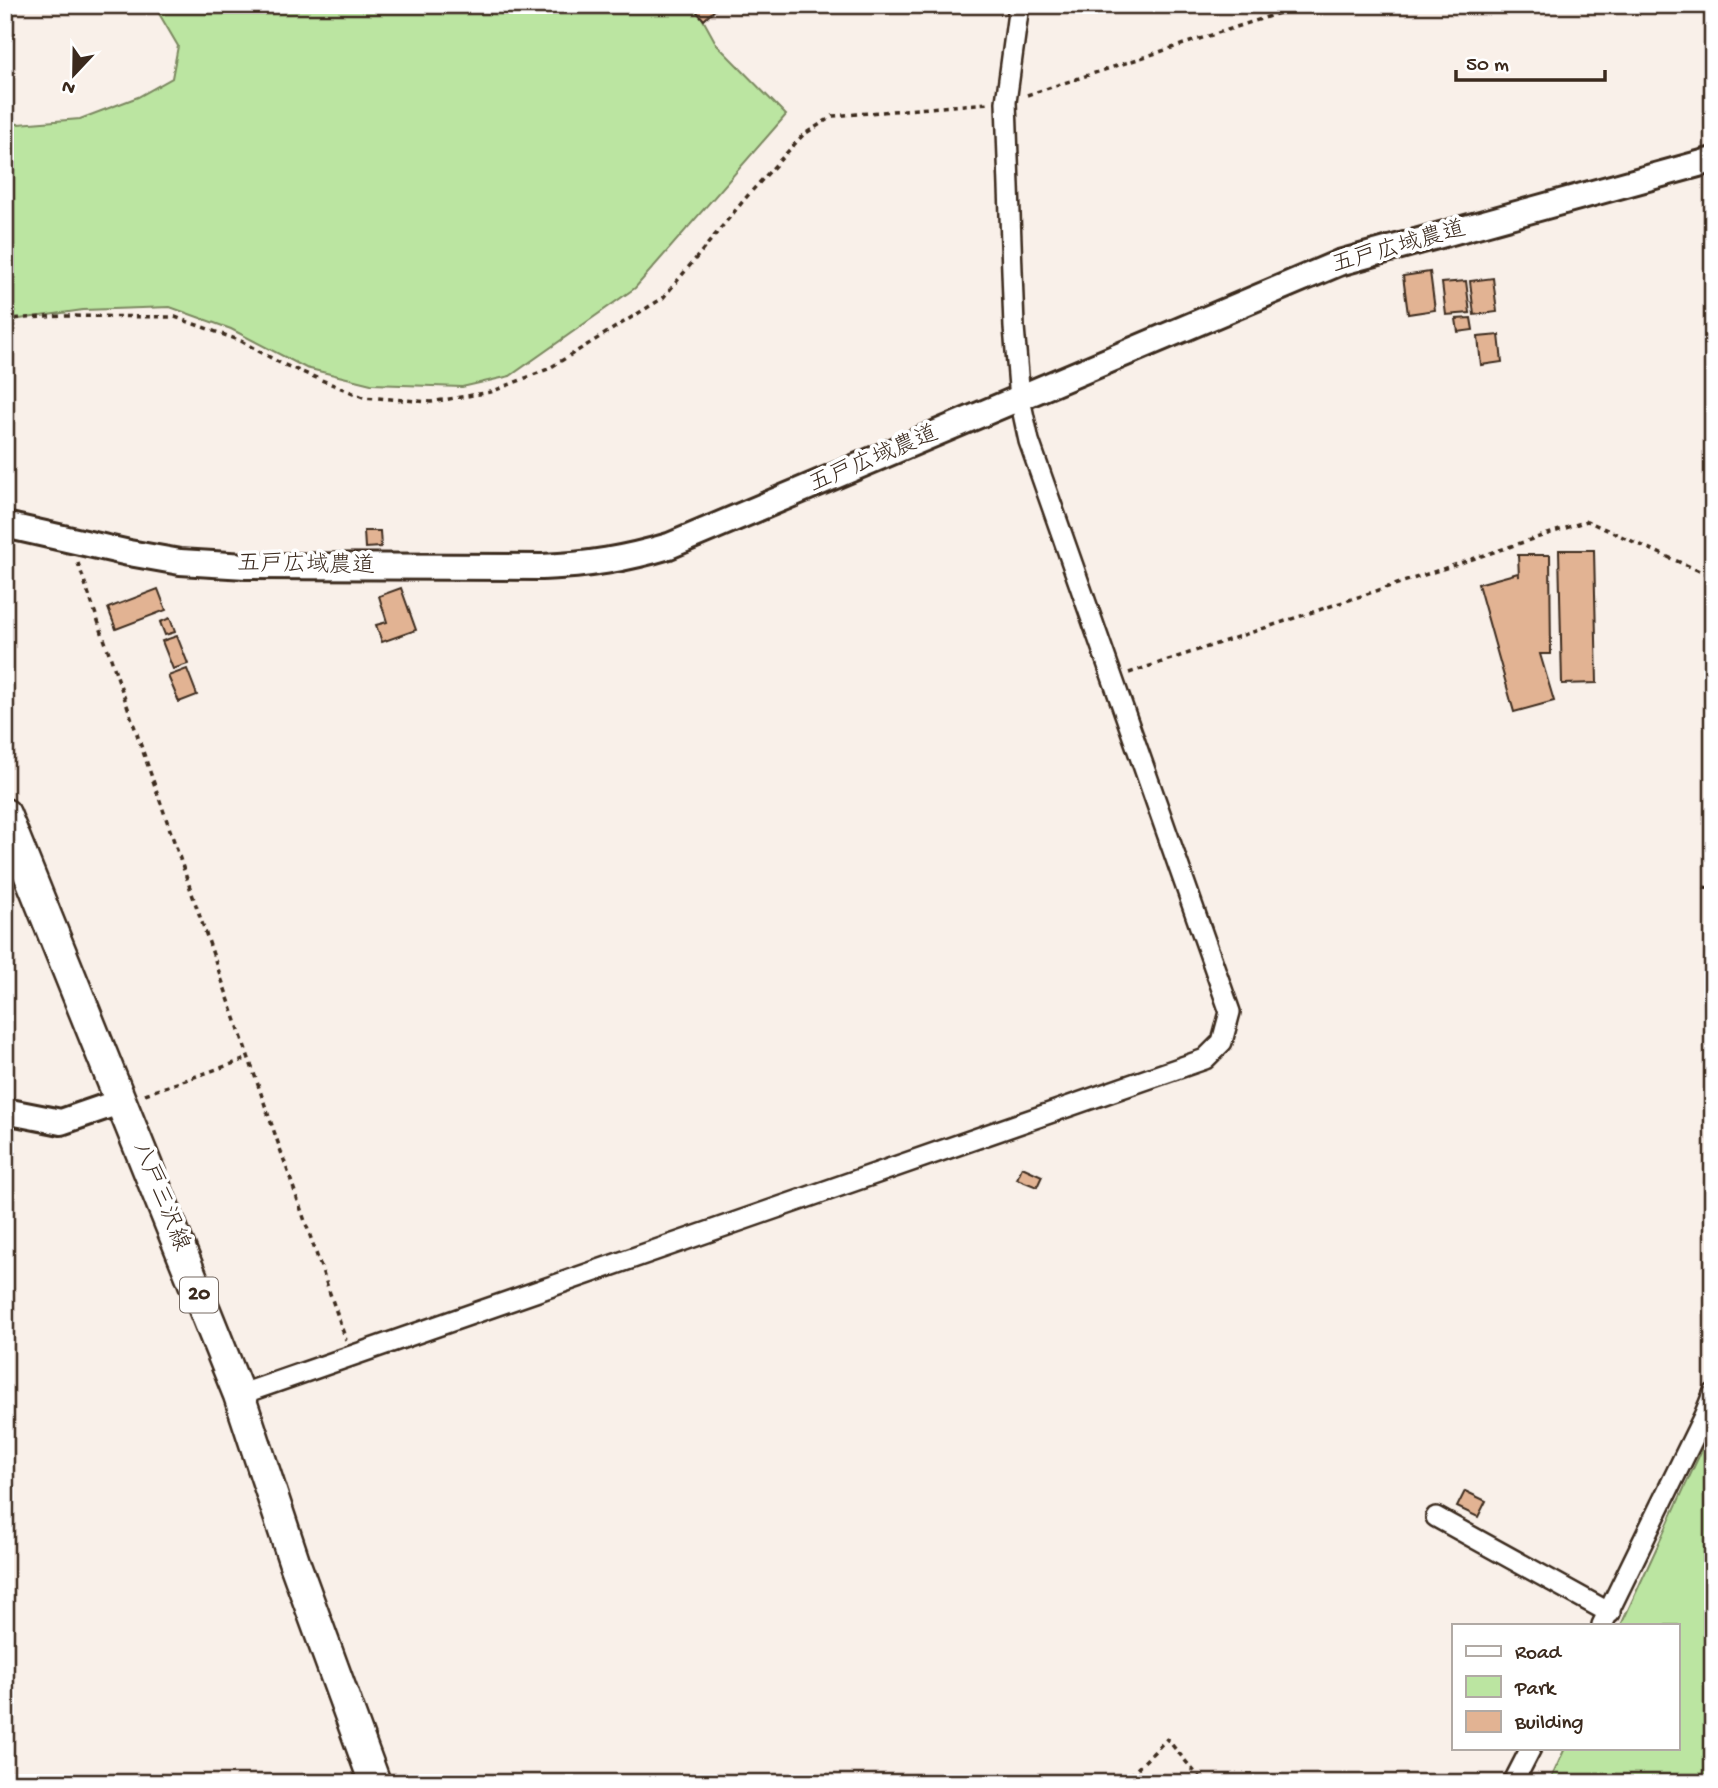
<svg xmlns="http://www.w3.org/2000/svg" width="1718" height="1788" font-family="'Gochi Hand','Klee One',sans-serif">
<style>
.green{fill:#bbe5a1;stroke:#7b8860;stroke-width:2}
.building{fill:#e2b393;stroke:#3b2a1e;stroke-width:2}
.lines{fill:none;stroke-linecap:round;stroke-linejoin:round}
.minor-casing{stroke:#3b2a1e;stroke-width:24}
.tertiary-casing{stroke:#3b2a1e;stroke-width:30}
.primary-casing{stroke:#3b2a1e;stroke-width:35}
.path{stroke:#3b2a1e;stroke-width:3.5;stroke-dasharray:5 5;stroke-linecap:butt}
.minor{stroke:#fff;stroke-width:19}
.tertiary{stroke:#fff;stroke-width:24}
.primary{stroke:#fff;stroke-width:30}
.labels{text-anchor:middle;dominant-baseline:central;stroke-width:7;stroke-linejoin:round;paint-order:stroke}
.shield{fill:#fff;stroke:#766a62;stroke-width:2}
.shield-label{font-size:21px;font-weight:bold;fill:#3b2a1e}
.street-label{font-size:23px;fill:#3b2a1e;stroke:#fff}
</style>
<rect width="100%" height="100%" fill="#f9f0e9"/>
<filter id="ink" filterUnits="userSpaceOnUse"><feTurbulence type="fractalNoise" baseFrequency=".0143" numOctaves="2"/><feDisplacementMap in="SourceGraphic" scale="14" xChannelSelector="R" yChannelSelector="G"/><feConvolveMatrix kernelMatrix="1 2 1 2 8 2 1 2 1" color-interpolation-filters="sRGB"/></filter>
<g filter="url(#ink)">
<g class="green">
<path d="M 154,5 L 695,5 L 717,45 L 786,115 L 635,288 L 510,376 L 462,387 L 371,384 L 306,368 L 231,329 L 170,307 L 83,310 L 5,321 L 5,121 L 18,124 L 80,119 L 138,97 L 172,78 L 178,46 Z"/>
<path d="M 1710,1432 L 1713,1433 L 1713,1783 L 1549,1783 L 1565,1748 L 1678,1748 L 1678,1625 L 1621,1625 Z"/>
</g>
<g class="building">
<path d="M 700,5 L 720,5 L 704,20 L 697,12 L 702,7 Z"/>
<path d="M 1430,272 L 1435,310 L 1408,314 L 1403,276 Z"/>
<path d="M 1493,278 L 1497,312 L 1474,315 L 1470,281 Z"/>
<path d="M 1466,281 L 1470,313 L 1446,315 L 1442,283 Z"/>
<path d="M 1471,318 L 1473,330 L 1458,332 L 1456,319 Z"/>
<path d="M 1499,335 L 1502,362 L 1481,365 L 1478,337 Z"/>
<path d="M 364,531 L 380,531 L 381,547 L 365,548 Z"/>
<path d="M 1559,550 L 1594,550 L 1597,683 L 1562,684 Z"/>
<path d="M 1518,555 L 1550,555 L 1551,654 L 1540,654 L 1554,701 L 1514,712 L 1478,584 L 1518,573 L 1519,577 Z"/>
<path d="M 401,588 L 416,630 L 382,642 L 376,625 L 387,622 L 379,596 Z"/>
<path d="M 158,589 L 166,610 L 116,629 L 108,608 Z"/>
<path d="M 170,618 L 175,632 L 165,635 L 160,622 Z"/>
<path d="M 177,636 L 188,664 L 173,669 L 162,641 Z"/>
<path d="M 187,669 L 197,695 L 179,702 L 168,676 Z"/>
<path d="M 1022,1167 L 1042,1176 L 1037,1187 L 1017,1179 Z"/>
<path d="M 1465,1491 L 1486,1501 L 1478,1517 L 1457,1507 Z"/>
</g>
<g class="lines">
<defs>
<g id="minor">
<path d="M 239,1395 L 1205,1059 L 1222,1042 L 1230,1012 L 1029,441 L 1020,399 L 1014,327 L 1006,102 L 1019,5"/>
<path d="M 1436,1517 L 1610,1613"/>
<path d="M 1602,1625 L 1704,1416 L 1713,1394"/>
<path d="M 1513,1783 L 1531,1748"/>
</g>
<g id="tertiary">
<path d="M 5,525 L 129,553 L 180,562 L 246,566 L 542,567 C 589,565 625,559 669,546 L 1339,263 L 1713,160"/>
<path d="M 5,1111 L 61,1122 L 122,1101"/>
</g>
<path id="primary" d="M 5,814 L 239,1395 L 295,1564 L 375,1783"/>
</defs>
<use href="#minor" class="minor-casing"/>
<use href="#tertiary" class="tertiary-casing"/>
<use href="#primary" class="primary-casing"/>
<g class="path">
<path d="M 1027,95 L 1304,5"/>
<path d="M 5,319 L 65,316 L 175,317 L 241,341 L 280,363 L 363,397 L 431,402 L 491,392 L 548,369 L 663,298 L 749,194 L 803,135 L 833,116 L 989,103"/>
<path d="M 78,563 L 346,1340"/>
<path d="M 1129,673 L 1587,521 L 1713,577"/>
<path d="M 1704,887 L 1713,889"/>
<path d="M 145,1094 L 249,1058"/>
<path d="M 1123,1783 L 1167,1739 L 1204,1783"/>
</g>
<use href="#minor" class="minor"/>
<use href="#tertiary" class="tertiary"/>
<use href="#primary" class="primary"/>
</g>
</g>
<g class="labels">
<rect class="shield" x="180" y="1277.5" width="38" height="35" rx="5"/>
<g class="shield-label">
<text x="199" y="1295">20</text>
</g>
<g class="street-label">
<text transform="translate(1399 248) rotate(-16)">五戸広域農道</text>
<text transform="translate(874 460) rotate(-23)">五戸広域農道</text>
<text transform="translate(306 566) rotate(1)">五戸広域農道</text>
<text transform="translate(160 1197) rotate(68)">八戸三沢線</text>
</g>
</g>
<rect width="1718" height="1788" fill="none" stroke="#fff" stroke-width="28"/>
<rect x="14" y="14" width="1690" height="1760" fill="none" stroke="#3b2a1e" stroke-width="2.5" filter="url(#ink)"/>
<rect x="1452" y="1624" width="228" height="126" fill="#ffffff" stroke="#b1aaa5" stroke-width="2"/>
<rect x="1466" y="1646" width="35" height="10" fill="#ffffff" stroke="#b1aaa5" stroke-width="2"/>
<text x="1515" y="1658" font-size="21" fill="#3b2a1e">Road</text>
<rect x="1466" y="1676" width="35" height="21" fill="#bbe5a1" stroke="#b1aaa5" stroke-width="2"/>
<text x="1515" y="1694" font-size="21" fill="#3b2a1e">Park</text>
<rect x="1466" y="1711" width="35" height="21" fill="#e2b393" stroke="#b1aaa5" stroke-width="2"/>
<text x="1515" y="1728" font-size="21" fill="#3b2a1e">Building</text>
<g transform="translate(74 74) rotate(202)" stroke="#ffffff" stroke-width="5" paint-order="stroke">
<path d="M0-5L12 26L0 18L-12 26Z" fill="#3b2a1e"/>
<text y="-10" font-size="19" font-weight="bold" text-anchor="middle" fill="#3b2a1e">N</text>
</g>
<path d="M1456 70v10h149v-10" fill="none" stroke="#3b2a1e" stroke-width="3.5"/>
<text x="1466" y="70" font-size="21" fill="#3b2a1e" stroke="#ffffff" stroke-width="5" paint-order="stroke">50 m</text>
</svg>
